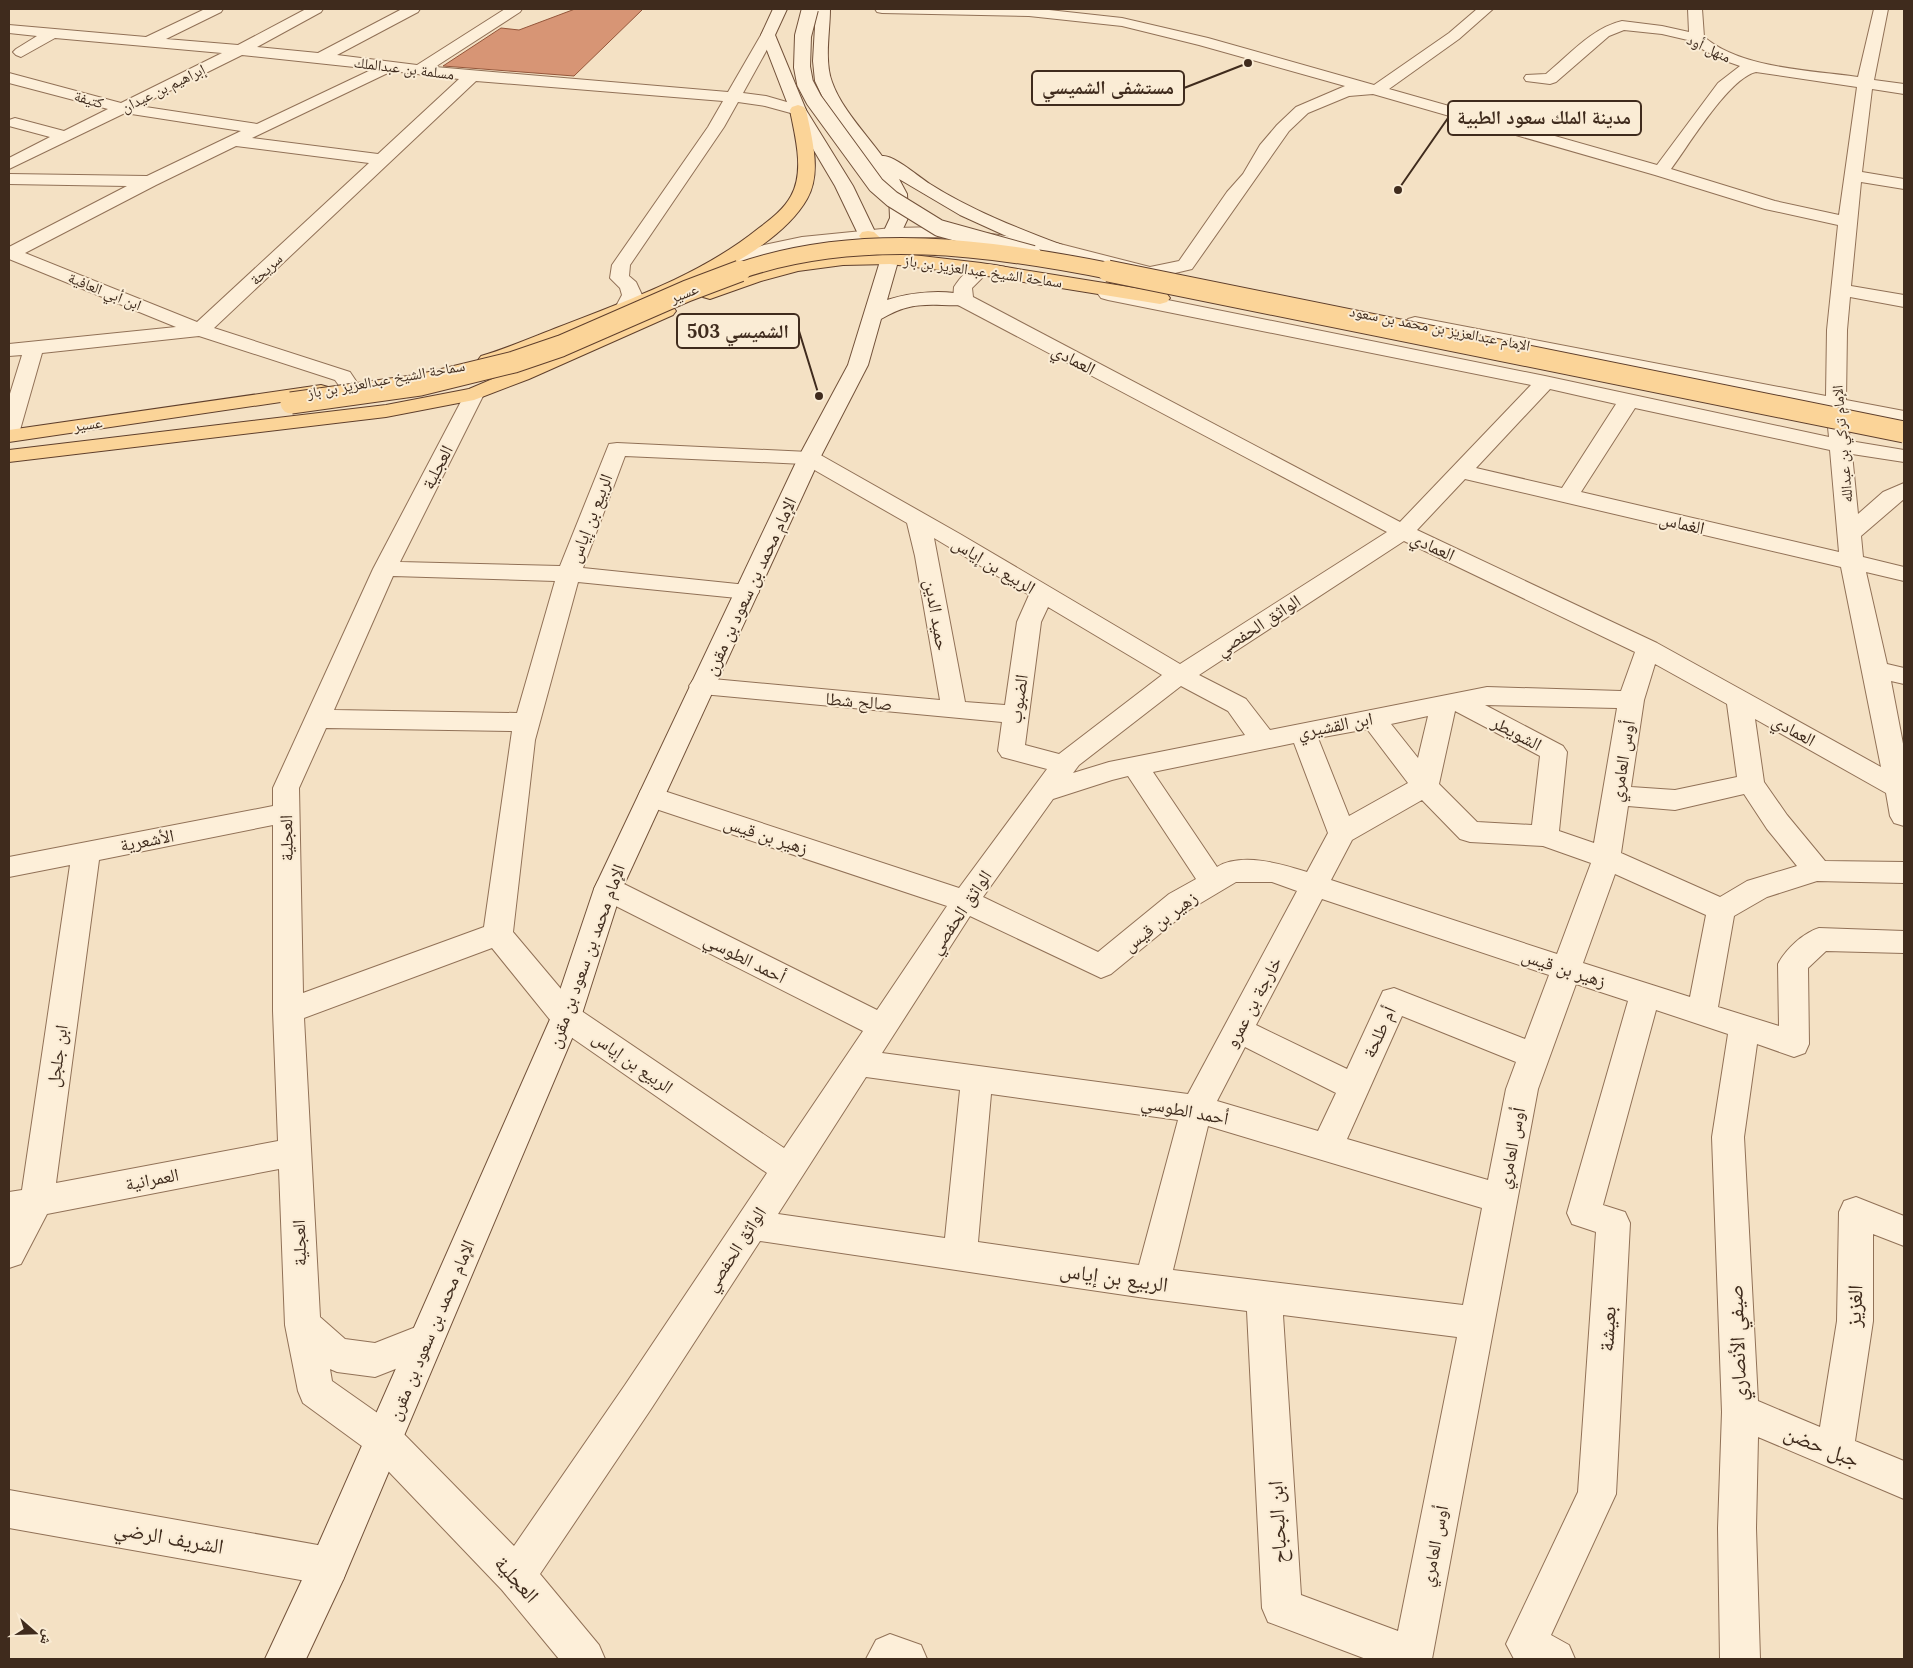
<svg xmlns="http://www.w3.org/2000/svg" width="1913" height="1668" font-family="Lora,'Noto Naskh Arabic',serif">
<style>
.building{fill:#d79575;stroke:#94563a}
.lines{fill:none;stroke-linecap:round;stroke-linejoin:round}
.street-casing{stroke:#917157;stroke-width:2}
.secondary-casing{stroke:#73523a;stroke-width:2}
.primary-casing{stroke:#5f3f2c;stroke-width:2}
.street{fill:#fdefd9;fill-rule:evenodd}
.secondary{fill:#fdefd9;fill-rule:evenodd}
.primary{fill:#fbd498;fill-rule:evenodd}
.secondary-bridge-casing{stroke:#73523a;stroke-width:18;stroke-linecap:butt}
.primary-bridge-far1-casing{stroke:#5f3f2c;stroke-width:18;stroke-linecap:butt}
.primary-bridge-casing{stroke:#5f3f2c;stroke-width:23;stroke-linecap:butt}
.secondary-bridge{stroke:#fdefd9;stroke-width:16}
.primary-bridge-far1{stroke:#fbd498;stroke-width:16}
.primary-bridge{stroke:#fbd498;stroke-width:21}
.labels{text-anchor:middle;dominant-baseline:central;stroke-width:4;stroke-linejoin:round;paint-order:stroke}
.far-street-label{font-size:15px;fill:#3f2b1d;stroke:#faecd5}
.street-label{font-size:18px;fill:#3f2b1d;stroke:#faecd5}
.near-street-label{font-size:21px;fill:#3f2b1d;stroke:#faecd5}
.leader{fill:none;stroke:#3f2b1d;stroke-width:2}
.callout-dot{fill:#3f2b1d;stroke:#faecd5;stroke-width:2}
.callout{fill:#faecd5;stroke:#3f2b1d;stroke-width:2}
.callout-label{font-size:19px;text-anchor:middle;font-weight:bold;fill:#3f2b1d}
</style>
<rect width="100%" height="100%" fill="#f4e1c4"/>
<path class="building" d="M 575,9 L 643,9 L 574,76 L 443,66 L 501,28 L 519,30 Z"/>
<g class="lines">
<defs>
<g id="street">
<path d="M 205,9 L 223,9 L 221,12 L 166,39 L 238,45 L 306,9 L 323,9 L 321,12 L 257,47 L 318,53 L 402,9 L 420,9 L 418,12 L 337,55 L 417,65 L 505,9 L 522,9 L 520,12 L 435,67 L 728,92 L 761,35 L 763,32 L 773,32 L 775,35 L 743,93 L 766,96 L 804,107 L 806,110 L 804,113 L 798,115 L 765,106 L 738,102 L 724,127 L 630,265 L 629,276 L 636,282 L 642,295 L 632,312 L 625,314 L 618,312 L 615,308 L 622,295 L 620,288 L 610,278 L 612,265 L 708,127 L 723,101 L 476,81 L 214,328 L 350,372 L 360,387 L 357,391 L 350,393 L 343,391 L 335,380 L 199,336 L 42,353 L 20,430 L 16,434 L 9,436 L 9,397 L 22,355 L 9,356 L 9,344 L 176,327 L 9,259 L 9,247 L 127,186 L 9,184 L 9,174 L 147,176 L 241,131 L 125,113 L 9,169 L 9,158 L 50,137 L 9,126 L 9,120 L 15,118 L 64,131 L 108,109 L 9,83 L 9,73 L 121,103 L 222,53 L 55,38 L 21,57 L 16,55 L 13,52 L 16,49 L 37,36 L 9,33 L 9,25 L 146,37 ZM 242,55 L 373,69 L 257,124 L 139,106 ZM 392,71 L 459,79 L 378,154 L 252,138 ZM 236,146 L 369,163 L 197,322 L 25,253 L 156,185 Z"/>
<path d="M 875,9 L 1040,9 L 1122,18 L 1208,38 L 1374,85 L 1449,33 L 1477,9 L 1493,9 L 1459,39 L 1389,89 L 1657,165 L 1718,83 L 1740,66 L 1723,60 L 1700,48 L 1692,41 L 1662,34 L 1624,30 L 1609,36 L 1556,82 L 1550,84 L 1526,81 L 1524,78 L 1526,75 L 1546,74 C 1569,55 1592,28 1622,21 L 1662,26 L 1689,32 L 1688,9 L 1702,9 L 1704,37 C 1742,69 1811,70 1858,77 L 1874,9 L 1888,9 L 1874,80 L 1904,84 L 1904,94 L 1872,89 L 1862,172 L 1904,179 L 1904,189 L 1861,182 L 1851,286 L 1904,295 L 1904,307 L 1850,297 L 1847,330 L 1846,400 L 1904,411 L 1904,423 L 1847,412 L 1850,441 L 1904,450 L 1904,462 L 1852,454 L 1858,514 L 1883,492 L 1904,483 L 1904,499 L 1861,536 L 1863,557 L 1904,567 L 1904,581 L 1866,572 L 1887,664 L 1904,668 L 1904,684 L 1891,681 L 1904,749 L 1904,826 L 1894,823 L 1890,816 L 1886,793 L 1755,719 L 1764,782 L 1787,815 L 1825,861 L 1904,862 L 1904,883 L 1817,881 L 1767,897 L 1734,916 L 1718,1007 L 1779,1026 L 1778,964 C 1786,949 1803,933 1819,928 L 1904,931 L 1904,953 L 1826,951 L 1808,968 L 1809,1044 L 1805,1053 L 1794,1057 L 1757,1044 L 1744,1137 L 1758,1401 L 1820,1427 L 1837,1321 L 1839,1212 L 1844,1201 L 1856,1197 L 1904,1216 L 1904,1246 L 1873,1234 L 1873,1321 L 1855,1441 L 1904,1461 L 1904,1499 L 1758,1437 L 1756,1528 L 1760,1659 L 1720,1659 L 1718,1528 L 1722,1412 L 1712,1137 L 1728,1034 L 1656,1010 L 1603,1205 L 1625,1212 L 1630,1223 L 1616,1494 L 1551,1635 L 1569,1645 L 1575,1659 L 1514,1659 L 1506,1644 L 1578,1492 L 1596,1232 L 1572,1224 L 1567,1213 L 1628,1001 L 1576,984 L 1538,1089 L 1432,1659 L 1366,1659 L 1268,1622 L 1262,1608 L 1247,1311 L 1152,1299 L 760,1241 L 651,1409 L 540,1574 L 599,1645 L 605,1659 L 559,1659 L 502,1590 L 370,1452 L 303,1403 L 298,1391 L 285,1325 L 279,1169 L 47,1214 L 21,1264 L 9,1268 L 9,1192 L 22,1190 L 70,865 L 9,877 L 9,857 L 273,806 L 273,788 L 373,569 L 467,390 L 474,388 L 481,390 L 484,394 L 400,562 L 560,566 L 609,444 L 617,443 L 809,452 L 817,453 L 960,534 L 1180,664 L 1387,532 L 956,304 L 953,300 L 954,287 C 973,258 986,262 1017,270 L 1019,274 L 1017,278 L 1010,280 L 985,275 L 972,288 L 973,297 L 1400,522 L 1531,385 L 1108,300 L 1101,298 L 1098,294 L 1101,290 L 1108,288 L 1545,376 L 1829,437 L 1826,408 L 1415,329 L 1408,327 L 1405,323 L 1408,319 L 1415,317 L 1826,396 L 1827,330 L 1838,225 L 1765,209 L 1655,175 L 1373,94 L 1349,96 L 1308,113 L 1289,131 L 1192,269 L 1154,278 L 1056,255 L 942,237 L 892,238 L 802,247 L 775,253 L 716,274 L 709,276 L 702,274 L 700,270 L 702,266 L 764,245 L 802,237 L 892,228 L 942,227 L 1056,243 L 1150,267 L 1179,261 L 1227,192 L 1243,174 L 1260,145 L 1277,125 L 1296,107 L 1345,86 L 1199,45 L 1122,26 L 1029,16 L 882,13 L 877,12 ZM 1756,72 L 1857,87 L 1839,215 L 1775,201 L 1671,169 C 1689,145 1729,78 1756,72 ZM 1550,389 L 1616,404 L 1562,488 L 1476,468 ZM 1635,408 L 1830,450 L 1839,552 L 1581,492 ZM 625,456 L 804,464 L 907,523 L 915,556 L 940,700 L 702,678 L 693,680 L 689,686 L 693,692 L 702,694 L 1002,722 L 998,751 L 1002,757 L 1047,769 L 959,888 L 661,790 L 651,787 L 641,790 L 638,797 L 641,804 L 947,906 L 877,1010 L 618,881 L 608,878 L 598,881 L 594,889 L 598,897 L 863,1031 L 784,1148 L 577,1008 L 513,932 L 535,740 L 578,582 L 747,599 L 755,597 L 759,592 L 755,587 L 747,585 L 583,568 ZM 1465,479 L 1841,567 L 1881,767 L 1657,643 L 1417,530 ZM 934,538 L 1029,595 L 1017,622 L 1005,705 L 965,702 ZM 1404,541 L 1635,652 L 1621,691 L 1487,687 L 1270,730 L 1246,699 L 1199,675 ZM 393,576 L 555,581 L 517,713 L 334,710 ZM 1048,607 L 1162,675 L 1059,754 L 1025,745 L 1041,622 ZM 1655,664 L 1727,704 L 1737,777 L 1675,790 L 1631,787 L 1644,700 ZM 1181,686 L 1228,711 L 1245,735 L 1109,762 L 1073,773 L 1079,765 ZM 1485,705 L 1617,708 L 1594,843 L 1559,831 L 1567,752 L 1563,746 ZM 1455,711 L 1540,756 L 1532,825 L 1477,822 L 1439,784 ZM 1428,716 L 1418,758 L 1391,724 ZM 326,728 L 512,731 L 484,927 L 303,993 L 299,788 ZM 1367,729 L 1408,783 L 1349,816 L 1318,738 ZM 1294,743 L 1328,833 L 1307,872 C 1282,864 1242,852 1217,867 L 1153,772 ZM 1128,776 L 1196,879 L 1169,894 L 1098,952 L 983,897 L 1053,799 L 1112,780 ZM 1744,794 L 1767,829 L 1797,866 L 1747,881 L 1720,897 L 1621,853 L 1628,806 L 1675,810 ZM 1422,800 L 1460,839 L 1470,842 L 1543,846 L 1591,863 L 1557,954 L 1331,880 L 1352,840 ZM 273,825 L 273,1011 L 278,1141 L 56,1183 L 99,860 ZM 1615,874 L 1706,915 L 1690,997 L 1583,963 ZM 1236,882 L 1272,882 L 1297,891 L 1188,1094 L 882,1053 L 970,916 L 1101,978 L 1111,974 L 1189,910 ZM 1322,899 L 1549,975 L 1525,1039 L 1394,988 L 1383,991 L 1347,1069 L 1256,1025 ZM 492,948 L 555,1026 L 767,1173 L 625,1385 L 514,1546 L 396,1426 L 332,1381 L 330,1369 L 337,1372 L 375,1377 L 439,1352 L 444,1340 L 439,1328 L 426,1323 L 375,1343 L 345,1339 L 320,1317 L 304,1018 ZM 1402,1016 L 1516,1062 L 1506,1089 L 1488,1180 L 1347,1139 ZM 1245,1047 L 1336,1093 L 1318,1131 L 1217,1101 ZM 866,1077 L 960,1090 L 945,1238 L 778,1214 ZM 991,1094 L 1178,1120 L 1139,1265 L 978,1242 ZM 1208,1126 L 1482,1208 L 1463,1305 L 1173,1270 ZM 1283,1315 L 1457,1337 L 1398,1631 L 1301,1595 Z"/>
<path d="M 9,1490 L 329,1547 L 343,1552 L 348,1566 L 343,1580 L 329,1585 L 9,1528 Z"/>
<path d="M 890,1634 L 921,1645 L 927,1659 L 866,1659 L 876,1640 Z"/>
</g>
<g id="secondary">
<path d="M 773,9 L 787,9 L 775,35 L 806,110 L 853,186 L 877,236 L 874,240 L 868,241 L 862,240 L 859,236 L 835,186 L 790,110 L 761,35 Z"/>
<path d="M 816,9 L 830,9 C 830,31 824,61 832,82 C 841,108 866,134 882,156 C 893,154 919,177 930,184 C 971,210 1017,228 1062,245 L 1065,249 L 1062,253 L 1056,255 L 1004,235 L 960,215 L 899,179 L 907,194 L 908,218 L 901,233 L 899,258 L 887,300 C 912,292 944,289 970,296 L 973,300 L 970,304 C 961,306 952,305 942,305 C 917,304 903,306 881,319 L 868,365 L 820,458 L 622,889 L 581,1017 L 343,1580 L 306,1659 L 265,1659 L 315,1552 L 551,1017 L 594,889 L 798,458 L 848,365 L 881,258 L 883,233 L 890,218 L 889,194 L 885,184 L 823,98 L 815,81 L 813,61 Z"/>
</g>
<g id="primary">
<path d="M 798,105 L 804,107 L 806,110 C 812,138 822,173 807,199 C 770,264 634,310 567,338 C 546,346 502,370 481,364 L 478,360 L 481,356 C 508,348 533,337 559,327 C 628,300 701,275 759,228 C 771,219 784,209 791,196 C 805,171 795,136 790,110 L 792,107 Z"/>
<path d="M 868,231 L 874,232 L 896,253 L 981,263 L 1160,292 L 1167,294 L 1170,298 L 1167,302 L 1160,304 L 981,275 L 890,264 L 843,265 L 798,271 L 761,281 L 710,299 L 703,297 L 700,293 C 705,287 713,285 720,282 C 769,263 822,254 874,253 L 859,236 L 862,232 Z"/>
<path d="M 666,305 L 673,307 L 676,311 L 673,315 L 529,379 L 474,400 L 386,417 L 9,462 L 9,450 L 386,405 L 469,389 Z"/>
<path d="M 321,385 L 328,387 L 331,391 L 328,395 L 9,442 L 9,430 Z"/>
</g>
</defs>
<use href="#street" class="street-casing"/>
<use href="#secondary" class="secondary-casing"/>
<use href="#primary" class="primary-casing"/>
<use href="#street" class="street"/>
<use href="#secondary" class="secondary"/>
<use href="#primary" class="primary"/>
<defs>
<path id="secondary-bridge" d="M 810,9 L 803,36 L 802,67 L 805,83 L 814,100 L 876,185 L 892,199 L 939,228 L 1033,254"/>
<path id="primary-bridge-far1" d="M 736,272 C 859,229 990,247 1114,272"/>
<g id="primary-bridge">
<path d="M 1108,271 L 1904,432"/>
<path d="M 291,403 L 420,385 L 514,362 L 561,346 L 687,291 L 740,271"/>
</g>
</defs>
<use href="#secondary-bridge" class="secondary-bridge-casing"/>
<use href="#primary-bridge-far1" class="primary-bridge-far1-casing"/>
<use href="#primary-bridge" class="primary-bridge-casing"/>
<use href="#secondary-bridge" class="secondary-bridge"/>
<use href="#primary-bridge-far1" class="primary-bridge-far1"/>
<use href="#primary-bridge" class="primary-bridge"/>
</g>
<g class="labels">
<g class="far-street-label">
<text transform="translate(1709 48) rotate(25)">منهل أود</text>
<text transform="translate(404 68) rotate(7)">مسلمة بن عبدالملك</text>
<text transform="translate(163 88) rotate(-26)">إبراهيم بن عيدان</text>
<text transform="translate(89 99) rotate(16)">كتيفة</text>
<text transform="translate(266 269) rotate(-43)">سريحة</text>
<text transform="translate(983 271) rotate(8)">سماحة الشيخ عبدالعزيز بن باز</text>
<text transform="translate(105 291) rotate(22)">ابن أبي العافية</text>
<text transform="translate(684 293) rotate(-22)">عسير</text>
<text transform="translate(1440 328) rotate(11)">الإمام عبدالعزيز بن محمد بن سعود</text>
<text transform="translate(386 379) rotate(-10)">سماحة الشيخ عبدالعزيز بن باز</text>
<text transform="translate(88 424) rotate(-8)">عسير</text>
<text transform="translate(1842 444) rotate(-95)">الإمام تركي بن عبدالله</text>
</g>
<g class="street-label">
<text transform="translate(1074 359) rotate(28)">العمادي</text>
<text transform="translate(437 467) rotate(-63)">العجلية</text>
<text transform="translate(590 518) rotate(-69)">الربيع بن إياس</text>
<text transform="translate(1682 523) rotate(13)">الغماس</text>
<text transform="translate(1433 546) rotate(25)">العمادي</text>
<text transform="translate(994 565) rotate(31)">الربيع بن إياس</text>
<text transform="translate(750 586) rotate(-65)">الإمام محمد بن سعود بن مقرن</text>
<text transform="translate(937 615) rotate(80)">حميد الدين</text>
<text transform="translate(1258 625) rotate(-33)">الواثق الحفصي</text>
<text transform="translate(1018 699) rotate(-82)">الضبوب</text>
<text transform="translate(859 701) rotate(5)">صالح شطا</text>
<text transform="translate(1335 725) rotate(-11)">ابن القشيري</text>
<text transform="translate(1794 730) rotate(29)">العمادي</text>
<text transform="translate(1517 733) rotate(28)">الشويطر</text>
<text transform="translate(1622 761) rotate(-81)">أوس العامري</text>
<text transform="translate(766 835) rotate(18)">زهير بن قيس</text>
<text transform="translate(286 838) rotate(-91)">العجلية</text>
<text transform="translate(147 840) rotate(-11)">الأشعرية</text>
<text transform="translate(960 912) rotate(-56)">الواثق الحفصي</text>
<text transform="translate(1160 921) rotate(-37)">زهير بن قيس</text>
<text transform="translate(586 956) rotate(-70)">الإمام محمد بن سعود بن مقرن</text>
<text transform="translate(745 958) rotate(27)">أحمد الطوسي</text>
<text transform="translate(1564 968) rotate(18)">زهير بن قيس</text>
<text transform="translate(1253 1002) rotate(-62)">خارجة بن عمرو</text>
<text transform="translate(1379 1032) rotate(-65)">أم طلحة</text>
<text transform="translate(57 1056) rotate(-82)">ابن جلجل</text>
<text transform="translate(633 1062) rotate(35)">الربيع بن إياس</text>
<text transform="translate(1185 1110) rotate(11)">أحمد الطوسي</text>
<text transform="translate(1511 1148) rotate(-79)">أوس العامري</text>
<text transform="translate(152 1179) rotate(-11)">العمرانية</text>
<text transform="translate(299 1243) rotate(-92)">العجلية</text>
<text transform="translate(735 1249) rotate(-57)">الواثق الحفصي</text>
<text transform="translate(431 1330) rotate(-67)">الإمام محمد بن سعود بن مقرن</text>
<text transform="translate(1434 1546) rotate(-79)">أوس العامري</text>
</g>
<g class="near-street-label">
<text transform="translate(1114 1277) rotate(8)">الربيع بن إياس</text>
<text transform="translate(1854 1306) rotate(-87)">الغزيز</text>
<text transform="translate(1607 1329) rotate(-87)">بعيشة</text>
<text transform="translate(1737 1343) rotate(-92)">صيفي الأنصاري</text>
<text transform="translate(1822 1446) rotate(22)">جبل حضن</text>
<text transform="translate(1277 1522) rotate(-93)">ابن البحباح</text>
<text transform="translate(169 1537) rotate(10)">الشريف الرضي</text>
<text transform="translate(517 1579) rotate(48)">العجلية</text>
</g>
</g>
<path class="leader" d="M1248 63L1184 88M1398 190L1448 118M819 396L799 331"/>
<g class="callout-dot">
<circle cx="1248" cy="63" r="5"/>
<circle cx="1398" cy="190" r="5"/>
<circle cx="819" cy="396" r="5"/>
</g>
<g class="callout">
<rect x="1032" y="71" width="152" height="34" rx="5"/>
<rect x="1448" y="101" width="193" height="34" rx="5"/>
<rect x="677" y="314" width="122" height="34" rx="5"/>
</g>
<g class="callout-label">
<text x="1108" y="94">مستشفى الشميسي</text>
<text x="1544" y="124">مدينة الملك سعود الطبية</text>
<text x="738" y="338">الشميسي 503</text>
</g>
<rect width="1913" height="1668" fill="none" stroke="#3f2b1d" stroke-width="20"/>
<g transform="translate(35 1633) rotate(110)" stroke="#faecd5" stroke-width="4" paint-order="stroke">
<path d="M0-4L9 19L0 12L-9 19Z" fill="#3f2b1d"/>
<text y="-8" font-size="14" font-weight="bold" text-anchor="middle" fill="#3f2b1d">ش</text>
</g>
</svg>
